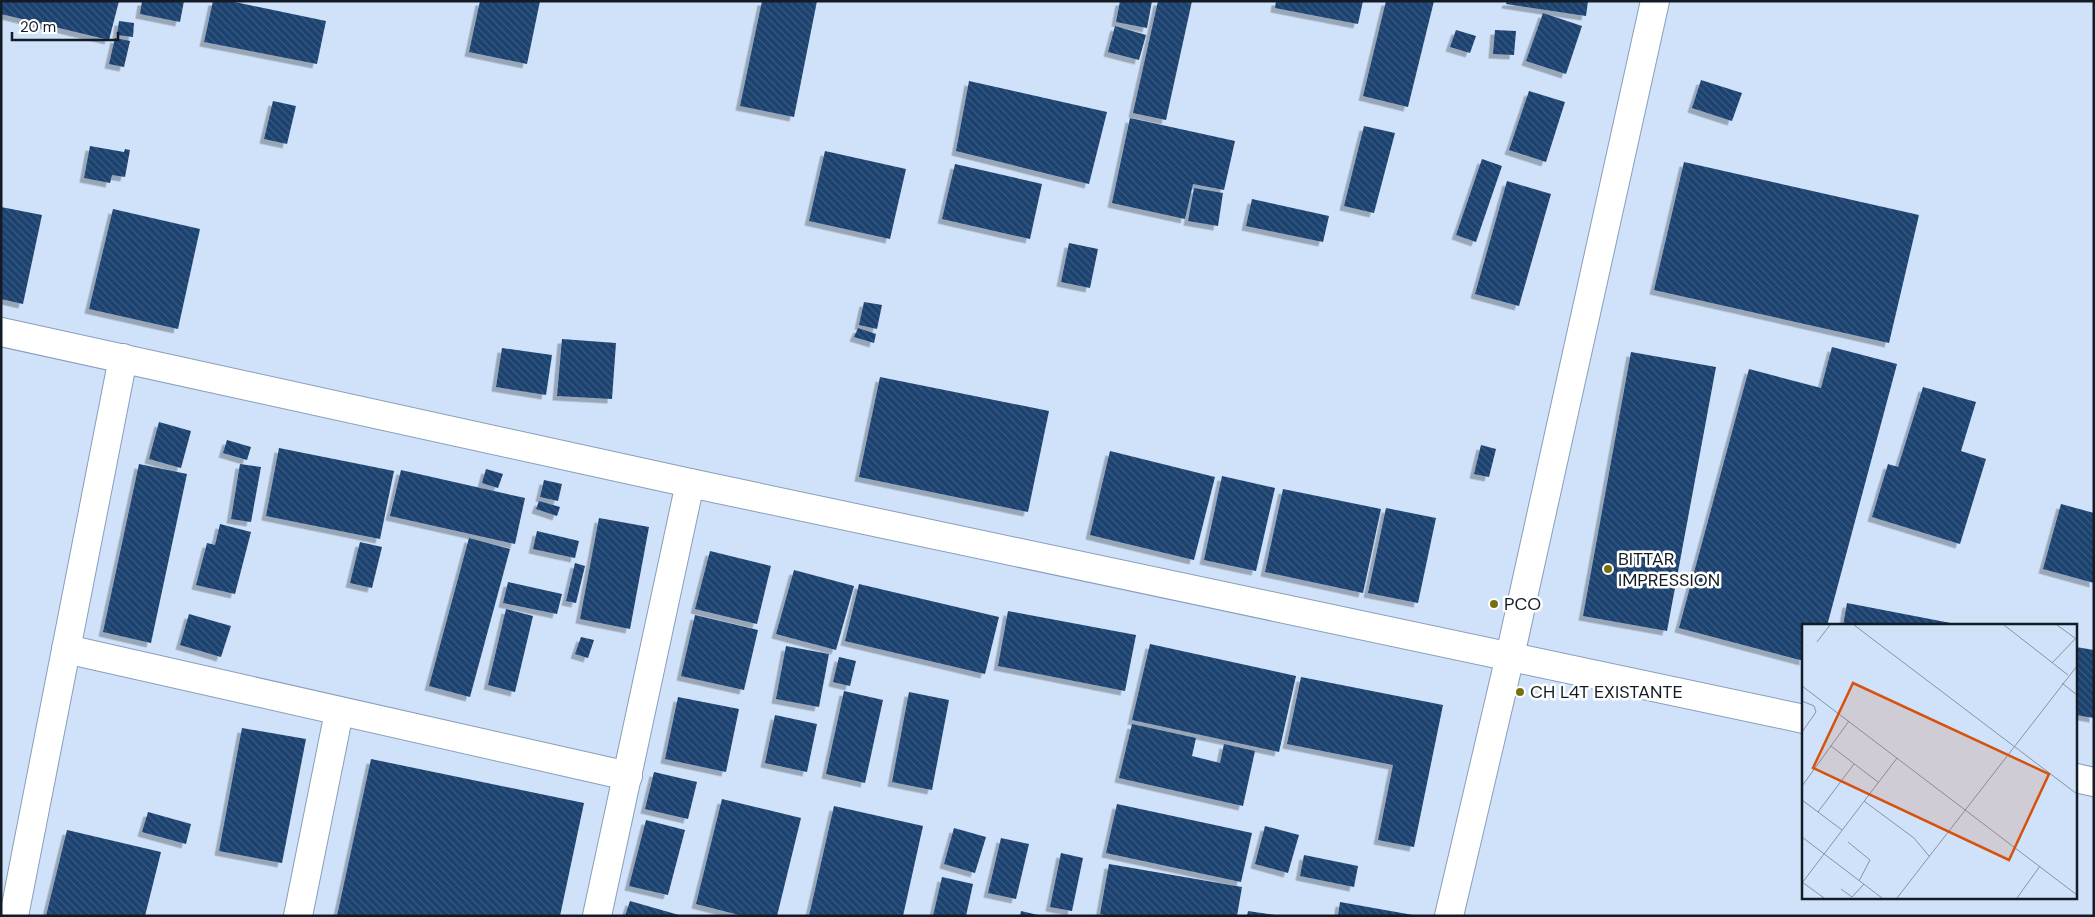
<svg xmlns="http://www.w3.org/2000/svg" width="2095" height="917" font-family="'DM Sans',sans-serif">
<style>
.building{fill:url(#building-back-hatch);filter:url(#shadow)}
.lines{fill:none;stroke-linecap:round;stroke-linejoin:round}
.minor-casing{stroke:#889eba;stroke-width:30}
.secondary-casing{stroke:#889eba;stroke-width:30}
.minor{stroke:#fff;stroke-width:28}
.secondary{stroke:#fff;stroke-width:28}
.poi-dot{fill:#777010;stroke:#fff;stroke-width:2}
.labels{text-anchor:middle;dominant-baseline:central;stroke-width:5;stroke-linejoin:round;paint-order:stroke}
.poi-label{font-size:18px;fill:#131c26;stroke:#fff;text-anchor:start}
.inset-road{fill:none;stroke:#8493a5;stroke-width:1}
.view{fill:#d3530f;fill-opacity:0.15;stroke:#d3530f;stroke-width:2.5}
.inset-edge{fill:none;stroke:#131c26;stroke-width:2.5}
</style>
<defs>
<pattern id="building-back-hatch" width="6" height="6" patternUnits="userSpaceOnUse" patternTransform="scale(1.25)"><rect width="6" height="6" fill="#1d4270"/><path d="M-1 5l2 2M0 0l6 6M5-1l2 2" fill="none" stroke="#3c5a80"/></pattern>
<filter id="shadow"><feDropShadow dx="-4.5" dy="4.5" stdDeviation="0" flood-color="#0004"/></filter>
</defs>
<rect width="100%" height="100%" fill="#d0e2fa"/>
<g class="building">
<path d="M 1,1 L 119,1 L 109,40 L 1,14 Z"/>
<path d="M 142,1 L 184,1 L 180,22 L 140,14 Z"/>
<path d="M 213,1 L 230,1 L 326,21 L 317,64 L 204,42 Z"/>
<path d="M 480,1 L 540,1 L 527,64 L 469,52 Z"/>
<path d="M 762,1 L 817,1 L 794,117 L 740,106 Z"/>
<path d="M 1120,1 L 1152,1 L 1147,28 L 1116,22 Z"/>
<path d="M 1158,1 L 1192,1 L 1166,120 L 1133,113 Z"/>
<path d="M 1276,1 L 1363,1 L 1358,24 L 1275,8 Z"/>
<path d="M 1386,1 L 1434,1 L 1408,107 L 1363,96 Z"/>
<path d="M 1507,1 L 1588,1 L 1586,16 L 1506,4 Z"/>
<path d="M 1543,13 L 1582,26 L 1566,74 L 1526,61 Z"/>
<path d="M 119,21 L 134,23 L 133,37 L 117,35 Z"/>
<path d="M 1115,26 L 1146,35 L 1139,60 L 1108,52 Z"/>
<path d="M 1456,30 L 1476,36 L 1470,53 L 1450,47 Z"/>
<path d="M 1495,30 L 1516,31 L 1514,55 L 1493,54 Z"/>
<path d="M 115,38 L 130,41 L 124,67 L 109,64 Z"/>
<path d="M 1701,80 L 1742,93 L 1732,121 L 1692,108 Z"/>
<path d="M 969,81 L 1107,112 L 1089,184 L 956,151 Z"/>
<path d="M 1529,91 L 1565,102 L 1546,162 L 1509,150 Z"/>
<path d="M 273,101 L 296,106 L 287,144 L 264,139 Z"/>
<path d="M 1130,118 L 1235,141 L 1224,190 L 1193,184 L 1185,219 L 1112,203 Z"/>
<path d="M 1364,126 L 1395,133 L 1374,213 L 1344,206 Z"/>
<path d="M 90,146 L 124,152 L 125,149 L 130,150 L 125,177 L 112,175 L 110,183 L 84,178 Z"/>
<path d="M 825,151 L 906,169 L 890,239 L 809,221 Z"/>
<path d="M 1482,159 L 1502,166 L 1476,242 L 1456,235 Z"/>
<path d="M 1684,162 L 1919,215 L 1889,343 L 1654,290 Z"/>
<path d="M 955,164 L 1042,184 L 1030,239 L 942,219 Z"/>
<path d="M 1507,181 L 1551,194 L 1519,306 L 1475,294 Z"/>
<path d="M 1194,188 L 1223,193 L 1218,226 L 1188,221 Z"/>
<path d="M 1252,199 L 1329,216 L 1323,242 L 1246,226 Z"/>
<path d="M 1,207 L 42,215 L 23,304 L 1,299 Z"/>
<path d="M 113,209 L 200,229 L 178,329 L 89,309 Z"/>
<path d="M 1069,243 L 1098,249 L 1090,288 L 1061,282 Z"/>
<path d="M 864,302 L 882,305 L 877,329 L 859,325 Z"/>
<path d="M 858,328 L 876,334 L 874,343 L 854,337 Z"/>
<path d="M 562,339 L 616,343 L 612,399 L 557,396 Z"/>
<path d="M 1832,347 L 1897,364 L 1827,626 L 1804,626 L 1804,661 L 1679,628 L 1749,369 L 1821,388 Z"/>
<path d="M 502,348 L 552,355 L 546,395 L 496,387 Z"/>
<path d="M 1631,352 L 1716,367 L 1667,631 L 1583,616 Z"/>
<path d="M 880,377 L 1049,411 L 1028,512 L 859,477 Z"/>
<path d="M 1923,387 L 1976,402 L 1961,451 L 1986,459 L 1960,544 L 1872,517 L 1888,464 L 1898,467 Z"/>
<path d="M 159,422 L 191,431 L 181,468 L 149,459 Z"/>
<path d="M 227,440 L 251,447 L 247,460 L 223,453 Z"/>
<path d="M 1481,445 L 1496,449 L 1489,477 L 1474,474 Z"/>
<path d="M 279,448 L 394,471 L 380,539 L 266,516 Z"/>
<path d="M 1110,451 L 1215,477 L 1194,560 L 1090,535 Z"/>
<path d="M 139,464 L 187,474 L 151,643 L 103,632 Z"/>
<path d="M 240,464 L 261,467 L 251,522 L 231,519 Z"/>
<path d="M 486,469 L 503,474 L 498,488 L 482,483 Z"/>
<path d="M 401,470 L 525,498 L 515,544 L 390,516 Z"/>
<path d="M 1222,476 L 1275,488 L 1256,571 L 1204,560 Z"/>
<path d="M 544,480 L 562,484 L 558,501 L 540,497 Z"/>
<path d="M 1283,489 L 1381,509 L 1363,593 L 1265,572 Z"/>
<path d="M 539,501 L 560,507 L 557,516 L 536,509 Z"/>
<path d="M 2061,504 L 2094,513 L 2094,583 L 2043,569 Z"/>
<path d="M 1386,508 L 1436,518 L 1418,603 L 1368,593 Z"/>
<path d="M 599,518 L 649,527 L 630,629 L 580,619 Z"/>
<path d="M 220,524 L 251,532 L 235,594 L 196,585 L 207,543 L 215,545 Z"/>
<path d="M 537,531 L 579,541 L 575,558 L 533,549 Z"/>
<path d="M 469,538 L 510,549 L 470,697 L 429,686 Z"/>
<path d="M 360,542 L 382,547 L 372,588 L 350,583 Z"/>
<path d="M 710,551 L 771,566 L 757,624 L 695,609 Z"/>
<path d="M 575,563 L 585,566 L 576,603 L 566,601 Z"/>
<path d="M 794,570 L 854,586 L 836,650 L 776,634 Z"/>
<path d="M 508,582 L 562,594 L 557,614 L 503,603 Z"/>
<path d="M 859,584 L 999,617 L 985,674 L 845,641 Z"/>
<path d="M 1847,603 L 1961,625 L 1960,626 L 1843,626 Z"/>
<path d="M 506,609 L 533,616 L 515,692 L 488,685 Z"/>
<path d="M 1008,611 L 1136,635 L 1125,691 L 998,666 Z"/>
<path d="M 189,614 L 231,626 L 221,657 L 180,645 Z"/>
<path d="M 695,615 L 758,630 L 744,690 L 681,676 Z"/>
<path d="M 581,637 L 594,640 L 588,658 L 575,654 Z"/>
<path d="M 1150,644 L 1296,676 L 1279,752 L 1132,720 Z"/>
<path d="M 786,646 L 829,654 L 819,707 L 776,699 Z"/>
<path d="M 2076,647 L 2094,650 L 2094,718 L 2076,715 Z"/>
<path d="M 839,657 L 856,661 L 850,686 L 833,682 Z"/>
<path d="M 1301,677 L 1443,705 L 1414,847 L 1378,840 L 1393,765 L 1287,744 Z"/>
<path d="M 844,691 L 883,700 L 865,783 L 826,774 Z"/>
<path d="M 909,692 L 949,700 L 932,790 L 892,782 Z"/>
<path d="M 678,697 L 739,709 L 726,772 L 665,759 Z"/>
<path d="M 775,715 L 817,724 L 807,772 L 765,763 Z"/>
<path d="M 1132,724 L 1196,738 L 1192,756 L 1220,763 L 1224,744 L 1255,751 L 1243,806 L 1119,778 Z"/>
<path d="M 242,728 L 306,739 L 282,863 L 219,851 Z"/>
<path d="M 371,759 L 584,803 L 560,916 L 337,916 Z"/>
<path d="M 654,772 L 697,782 L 688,819 L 645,809 Z"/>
<path d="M 722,799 L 801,818 L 777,916 L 743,916 L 696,904 Z"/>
<path d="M 1117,804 L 1252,833 L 1241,882 L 1106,853 Z"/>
<path d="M 834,806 L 923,826 L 903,916 L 809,916 Z"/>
<path d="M 148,812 L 191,824 L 186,844 L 142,832 Z"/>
<path d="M 646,820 L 685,830 L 668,895 L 629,886 Z"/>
<path d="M 1265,826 L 1299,835 L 1288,873 L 1255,864 Z"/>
<path d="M 954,828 L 986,837 L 975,873 L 944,864 Z"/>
<path d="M 67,830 L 161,852 L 145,916 L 46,916 Z"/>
<path d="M 1001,838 L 1029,844 L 1016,899 L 988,893 Z"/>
<path d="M 1061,853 L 1083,858 L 1072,911 L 1050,907 Z"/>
<path d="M 1304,855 L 1358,866 L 1354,887 L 1300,876 Z"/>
<path d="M 1109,864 L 1242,887 L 1237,916 L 1110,916 L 1100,914 Z"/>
<path d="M 942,877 L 973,884 L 966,916 L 933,916 Z"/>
<path d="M 630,901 L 679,915 L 679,916 L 625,916 Z"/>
<path d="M 1340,902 L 1413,915 L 1413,916 L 1338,916 Z"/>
<path d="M 1021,911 L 1038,915 L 1038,916 L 1020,916 Z"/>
<path d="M 1248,911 L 1275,915 L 1274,916 L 1247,916 Z"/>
</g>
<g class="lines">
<defs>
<g id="minor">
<path d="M 1,332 L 690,483 L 1804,719"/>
<path d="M 66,649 L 628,776"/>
<path d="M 2076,778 L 2094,782"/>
<path d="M 14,916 L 123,358"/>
<path d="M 298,916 L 339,712"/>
<path d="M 597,916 L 690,483"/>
</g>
<path id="secondary" d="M 1449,916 L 1510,656 L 1655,1"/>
</defs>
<use href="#minor" class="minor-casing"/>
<use href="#secondary" class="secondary-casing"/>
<use href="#minor" class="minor"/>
<use href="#secondary" class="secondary"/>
</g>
<g class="poi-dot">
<circle cx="1608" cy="569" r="5"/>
<circle cx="1494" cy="604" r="5"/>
<circle cx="1520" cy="692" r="5"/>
</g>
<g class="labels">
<g class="poi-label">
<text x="1618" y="559">BITTAR<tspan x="1618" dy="21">IMPRESSION</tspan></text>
<text x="1504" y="604">PCO</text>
<text x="1530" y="692">CH L4T EXISTANTE</text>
</g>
</g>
<g transform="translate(1802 624)">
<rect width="275" height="275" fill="#d0e2fa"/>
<path class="inset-road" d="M 52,1 L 275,170M 202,1 L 266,51M 255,1 L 273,14M 15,18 L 28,1M 250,39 L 275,13M 260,59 L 275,71M 0,62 L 275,271M 0,77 L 12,82 L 14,88 L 0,108M 29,122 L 76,158M 0,162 L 47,97M 0,176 L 40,206M 62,177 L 112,214 L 127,232M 16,188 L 52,140M 0,213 L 80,274M 46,218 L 68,236 L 57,257M 0,258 L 22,274M 0,259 L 95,134M 39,265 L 50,273 L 62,260M 95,274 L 275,42M 215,274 L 238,242"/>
<path class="view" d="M 51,59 L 247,150 L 207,236 L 11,144 Z"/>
<rect width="275" height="275" class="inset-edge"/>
</g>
<rect width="2095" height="917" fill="none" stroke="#131c26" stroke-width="5"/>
<path d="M12 32v8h106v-8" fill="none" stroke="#131c26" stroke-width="2.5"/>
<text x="20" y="32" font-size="15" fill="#131c26" stroke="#ffffff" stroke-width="4" paint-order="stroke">20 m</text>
</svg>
